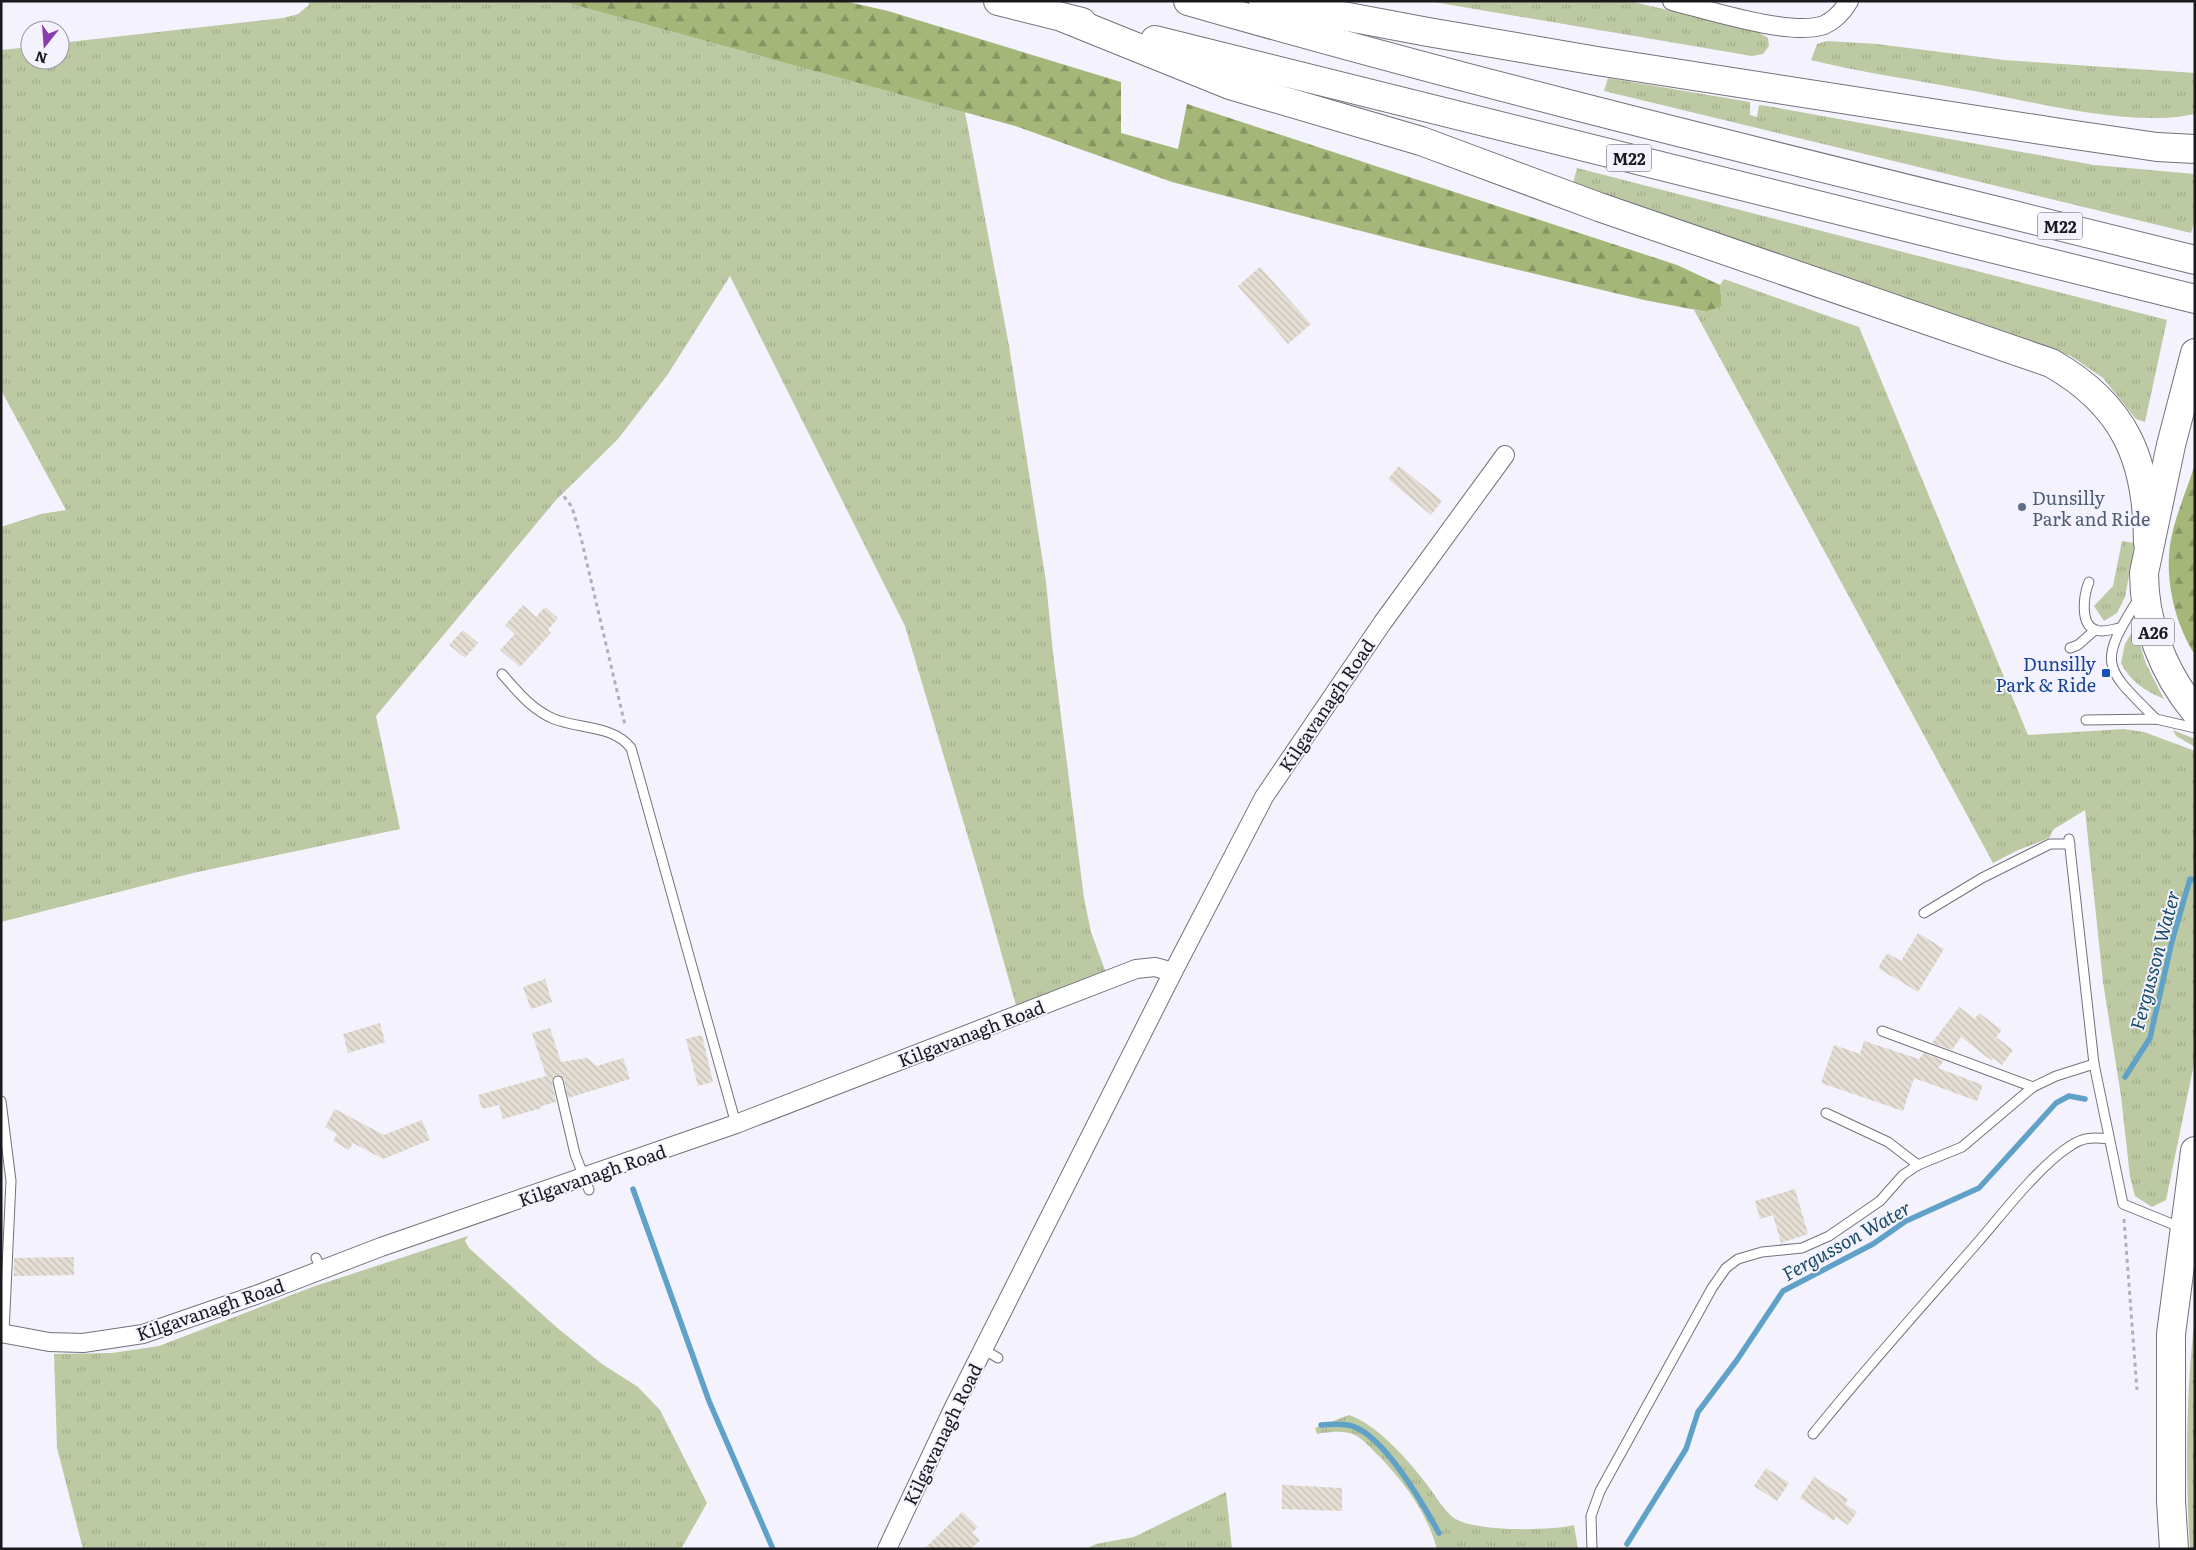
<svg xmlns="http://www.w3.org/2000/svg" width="2196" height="1550" font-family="Literata,serif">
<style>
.grass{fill:url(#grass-tufts)}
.forest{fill:url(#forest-firs)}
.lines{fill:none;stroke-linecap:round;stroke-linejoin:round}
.stream{stroke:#5fa1c7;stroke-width:5.5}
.building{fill:url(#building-back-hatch)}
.lane-casing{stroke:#73727c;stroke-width:11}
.street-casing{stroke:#73727c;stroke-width:20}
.highway-casing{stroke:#73727c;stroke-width:30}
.path{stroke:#b1b0b9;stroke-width:3;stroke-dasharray:4 4;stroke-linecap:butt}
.lane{stroke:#fff;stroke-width:9}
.street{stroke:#fff;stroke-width:18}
.highway{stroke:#fff;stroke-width:28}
.service-dot{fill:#5c6f8a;stroke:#f3f2fd;stroke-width:2}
.transit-dot{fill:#1a4fb4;stroke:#f3f2fd;stroke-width:2}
.labels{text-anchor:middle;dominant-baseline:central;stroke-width:4;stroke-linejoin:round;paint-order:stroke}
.shield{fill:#f3f2fd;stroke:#5b5a60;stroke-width:1}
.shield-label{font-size:16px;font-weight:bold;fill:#1a191d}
.service-label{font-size:18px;fill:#4e5e75;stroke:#f3f2fd;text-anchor:start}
.transit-label{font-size:18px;fill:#164399;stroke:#f3f2fd;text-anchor:end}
.street-label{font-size:18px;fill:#1a191d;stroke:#f3f2fd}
.water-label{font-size:19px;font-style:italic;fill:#194c68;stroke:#f3f2fd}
</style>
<defs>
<pattern id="grass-tufts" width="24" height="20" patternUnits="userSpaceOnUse" patternTransform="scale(1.25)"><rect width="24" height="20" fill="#bcc9a2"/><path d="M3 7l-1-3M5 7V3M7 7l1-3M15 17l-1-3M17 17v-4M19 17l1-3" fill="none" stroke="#a1ac8b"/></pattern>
<pattern id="forest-firs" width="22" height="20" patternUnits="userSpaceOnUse" patternTransform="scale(1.25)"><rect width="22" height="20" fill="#a4b778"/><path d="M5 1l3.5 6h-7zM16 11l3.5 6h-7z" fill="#859462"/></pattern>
<pattern id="building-back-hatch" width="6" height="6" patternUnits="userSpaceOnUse" patternTransform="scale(1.25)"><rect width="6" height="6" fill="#e5ded4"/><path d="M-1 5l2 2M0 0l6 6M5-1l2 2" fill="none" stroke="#c4beb6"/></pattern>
</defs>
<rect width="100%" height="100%" fill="#f3f2fd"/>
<g class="grass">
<path d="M 308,1 L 560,1 L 965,112 L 1009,346 L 1046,582 L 1053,653 L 1084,898 L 1091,932 L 1106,973 L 1017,1009 L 982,884 L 905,626 L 730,276 L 668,374 L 618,439 L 556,500 L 376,716 L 400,829 L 193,873 L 1,922 L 1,527 L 41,514 L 66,510 L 1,390 L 1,50 L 30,47 L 30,60 L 60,60 L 60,43 L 283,18 L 298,14 L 309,5 Z"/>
<path d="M 1428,1 L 1629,1 L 1754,30 L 1768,38 L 1769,46 L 1763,54 L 1752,56 Z"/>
<path d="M 1827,41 L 1877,44 L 2004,60 L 2195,73 L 2195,114 C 2128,129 2025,99 1957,88 C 1909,79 1859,72 1811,60 L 1817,44 Z"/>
<path d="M 1608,78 L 1750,102 L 1750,115 L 1757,117 L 1759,105 L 1767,106 L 2094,165 L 2195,174 L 2195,218 L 2191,233 L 1604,91 Z"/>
<path d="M 1577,168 L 2167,320 L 2145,422 L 2136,419 L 2103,378 L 2071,356 L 1573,183 Z"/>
<path d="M 1724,279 L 1859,327 L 2028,735 L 2124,729 L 2144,732 L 2195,751 L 2195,1059 L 2166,1200 L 2152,1207 L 2135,1196 L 2130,1177 L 2121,1096 L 2103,982 L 2085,810 L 2054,829 L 2049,838 L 2016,851 L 1993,863 L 1694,310 L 1707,312 L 1722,306 L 1720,285 Z"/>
<path d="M 2122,541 L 2135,543 L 2125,597 L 2117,613 L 2104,621 L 2094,606 L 2113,586 Z"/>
<path d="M 2135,627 L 2146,664 L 2164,699 C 2144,690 2131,682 2121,663 L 2125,644 Z"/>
<path d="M 2173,730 L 2195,739 L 2195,747 L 2176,736 Z"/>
<path d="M 468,1236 L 465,1241 L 469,1248 L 555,1326 L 602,1364 L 638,1387 L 660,1410 L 707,1503 L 681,1549 L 83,1549 L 57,1448 L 54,1354 L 112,1353 L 159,1346 L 315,1286 Z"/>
<path d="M 2195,1315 L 2195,1549 L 2190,1549 C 2185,1472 2186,1392 2195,1315 Z"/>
<path d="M 1349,1415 C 1377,1424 1411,1463 1428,1486 C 1435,1495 1444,1511 1454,1518 C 1474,1532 1550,1531 1574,1525 L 1578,1549 L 1437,1549 C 1427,1513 1406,1485 1381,1458 C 1373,1451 1365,1440 1355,1435 C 1344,1430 1329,1432 1317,1434 L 1315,1428 Z"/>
<path d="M 1226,1492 L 1232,1549 L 1086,1549 L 1096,1544 L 1134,1537 Z"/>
</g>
<g class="forest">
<path d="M 560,1 L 844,1 L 888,11 L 1121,82 L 1121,133 L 1178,149 L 1187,104 L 1677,265 L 1720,285 L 1722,306 L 1707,312 L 1644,300 L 1419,246 L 1172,182 L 1015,126 Z"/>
<path d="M 2195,464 L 2195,655 C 2175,624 2165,581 2170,545 C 2174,518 2187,490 2195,464 Z"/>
</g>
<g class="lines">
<g class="stream">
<path d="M 2125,1077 L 2150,1038 L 2172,941 L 2190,879 L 2195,880"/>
<path d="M 633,1189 L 709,1401 L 773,1549"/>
<path d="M 1321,1425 C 1331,1424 1342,1423 1352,1426 C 1384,1436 1423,1504 1439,1533"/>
<path d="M 1627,1544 L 1686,1449 L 1698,1412 L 1737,1360 L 1783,1291 L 1873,1244 L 1906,1221 L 1979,1188 L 2056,1103 L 2069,1096 L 2085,1099"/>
</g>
</g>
<g class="building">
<path d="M 1260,267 L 1311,324 L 1288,344 L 1238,286 Z"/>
<path d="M 1399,466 L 1442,501 L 1431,515 L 1388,479 Z"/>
<path d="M 523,605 L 536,617 L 545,607 L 558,618 L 548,630 L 551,633 L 520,667 L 500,650 L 515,634 L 505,625 Z"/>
<path d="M 463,630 L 478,643 L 465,658 L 449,645 Z"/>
<path d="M 1918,933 L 1944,949 L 1918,992 L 1878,968 L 1887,953 L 1901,961 Z"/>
<path d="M 545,979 L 552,1002 L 531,1009 L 523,987 Z"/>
<path d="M 1959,1007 L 1975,1019 L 1979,1013 L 2002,1030 L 1996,1037 L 2013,1050 L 2002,1065 L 1993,1058 L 1992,1061 L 1961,1037 L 1952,1050 L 1932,1043 Z"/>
<path d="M 380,1023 L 385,1042 L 348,1053 L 343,1034 Z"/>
<path d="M 550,1028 L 561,1062 L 587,1058 L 597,1066 L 623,1058 L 630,1079 L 568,1098 L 564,1079 L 557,1075 L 553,1077 L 552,1082 L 556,1102 L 541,1106 L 542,1108 L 503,1119 L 499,1105 L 482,1109 L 478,1095 L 546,1076 L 532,1033 Z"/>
<path d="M 702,1035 L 713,1082 L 698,1086 L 686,1039 Z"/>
<path d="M 1864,1041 L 1919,1059 L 1924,1053 L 1944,1061 L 1938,1068 L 1983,1085 L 1977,1101 L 1914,1078 L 1903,1111 L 1821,1083 L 1834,1045 L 1860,1054 Z"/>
<path d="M 335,1109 L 384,1135 L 422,1120 L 430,1140 L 383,1159 L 353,1143 L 349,1150 L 333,1141 L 337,1134 L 325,1127 Z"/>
<path d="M 1795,1189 L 1808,1234 L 1781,1243 L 1773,1215 L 1760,1219 L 1755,1201 Z"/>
<path d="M 74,1257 L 74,1275 L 14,1276 L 14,1258 Z"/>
<path d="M 1766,1468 L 1789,1483 L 1777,1501 L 1754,1486 Z"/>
<path d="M 1814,1477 L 1848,1499 L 1845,1504 L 1857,1512 L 1848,1525 L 1836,1517 L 1834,1521 L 1800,1498 Z"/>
<path d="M 1282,1485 L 1342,1488 L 1342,1511 L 1282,1509 Z"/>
<path d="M 962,1512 L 978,1527 L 972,1533 L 980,1540 L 971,1549 L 924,1549 Z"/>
</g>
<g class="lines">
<defs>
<g id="lane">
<path d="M 2089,582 C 2084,594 2079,625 2096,630 C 2103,633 2113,629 2120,628"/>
<path d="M 2139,598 C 2097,665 2103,666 2156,719"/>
<path d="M 2070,648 L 2078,645 L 2095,630"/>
<path d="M 502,674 C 517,691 532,710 554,719 C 579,729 613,725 631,748 L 736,1124"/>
<path d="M 2086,720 L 2156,719 L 2195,728"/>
<path d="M 2069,839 L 2094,1064 L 2123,1204 L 2182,1228"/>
<path d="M 1924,913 L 1982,878 L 2050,844 L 2070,844"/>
<path d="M 1882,1031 L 2033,1087"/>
<path d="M 558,1081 L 575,1154 L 589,1190"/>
<path d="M 1,1101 L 11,1181 L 4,1333"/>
<path d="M 1826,1113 L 1888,1142 L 1918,1165 L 1962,1147 L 2033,1087 L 2056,1076 L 2094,1064"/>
<path d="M 316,1258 L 322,1270"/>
<path d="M 983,1349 L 998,1358"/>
<path d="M 1813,1434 C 1866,1368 1923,1305 1978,1242 C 2004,1212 2038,1167 2070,1146 C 2083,1137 2094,1137 2109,1139"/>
<path d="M 1592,1549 L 1591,1516 L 1600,1491 L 1712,1288 L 1726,1268 L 1738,1259 L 1762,1252 L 1802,1248 L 1829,1236 L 1880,1201 L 1903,1175 L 1918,1165"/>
</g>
<g id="street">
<path d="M 1672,1 C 1708,10 1792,37 1824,25 C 1835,20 1843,11 1849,1"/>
<path d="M 1,1333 L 49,1342 L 83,1343 L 143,1334 L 256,1295 L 381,1247 L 736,1124 L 1136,969 L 1155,967 L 1173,972"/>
<path d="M 887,1549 L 953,1409 L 1173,972 L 1264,797 L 1383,622 L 1505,455"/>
</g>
<g id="highway">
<path d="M 998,1 L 1082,22"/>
<path d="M 1188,1 C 1521,97 1859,176 2195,260"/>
<path d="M 1263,1 L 1428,32 L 1597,61 L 2061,133 L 2157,147 L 2195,149"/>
<path d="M 1064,18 L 1230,85 L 1421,141 L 1599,207 L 2051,363 C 2125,405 2148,460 2148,543"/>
<path d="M 1155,40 L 2195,299"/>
<path d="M 2195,353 L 2171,445 L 2144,573 C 2144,623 2163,672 2195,711"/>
<path d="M 2174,1549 L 2171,1501 L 2171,1334 L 2195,1151"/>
</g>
</defs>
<use href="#lane" class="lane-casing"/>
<use href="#street" class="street-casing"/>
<use href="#highway" class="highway-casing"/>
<g class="path">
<path d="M 559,490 L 572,507 L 581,538 L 625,725"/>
<path d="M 2124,1219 L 2137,1390"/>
</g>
<use href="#lane" class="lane"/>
<use href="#street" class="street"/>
<use href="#highway" class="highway"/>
</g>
<circle class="service-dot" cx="2022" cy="507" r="5"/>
<rect class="transit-dot" x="2101" y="668" width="10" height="10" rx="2.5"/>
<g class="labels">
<g class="shield">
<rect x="1606.5" y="144.5" width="45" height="27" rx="4"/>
<rect x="2037.5" y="212.5" width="45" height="27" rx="4"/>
<rect x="2132" y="618.5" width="42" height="27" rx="4"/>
</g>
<g class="shield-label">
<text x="1629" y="158">M22</text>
<text x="2060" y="226">M22</text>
<text x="2153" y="632">A26</text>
</g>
<g class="service-label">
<text x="2032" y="497">Dunsilly<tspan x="2032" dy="21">Park and Ride</tspan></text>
</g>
<g class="transit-label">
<text x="2096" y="663">Dunsilly<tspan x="2096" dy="21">Park &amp; Ride</tspan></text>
</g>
<g class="street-label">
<text transform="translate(1326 705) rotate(-56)">Kilgavanagh Road</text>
<text transform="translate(971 1033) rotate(-21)">Kilgavanagh Road</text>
<text transform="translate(592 1175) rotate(-19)">Kilgavanagh Road</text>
<text transform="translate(210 1309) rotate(-19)">Kilgavanagh Road</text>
<text transform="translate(942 1434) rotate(-64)">Kilgavanagh Road</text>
</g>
<g class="water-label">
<text transform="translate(2154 960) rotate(-75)">Fergusson Water</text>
<text transform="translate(1846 1240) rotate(-29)">Fergusson Water</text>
</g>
</g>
<rect width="2196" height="1550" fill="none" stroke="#1a191d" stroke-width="5"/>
<g transform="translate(45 45) rotate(197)"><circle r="24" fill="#f3f2fd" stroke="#9c9ba3"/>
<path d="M0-4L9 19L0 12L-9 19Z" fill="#883bac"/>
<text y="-8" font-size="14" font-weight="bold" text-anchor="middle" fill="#1a191d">N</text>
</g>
</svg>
